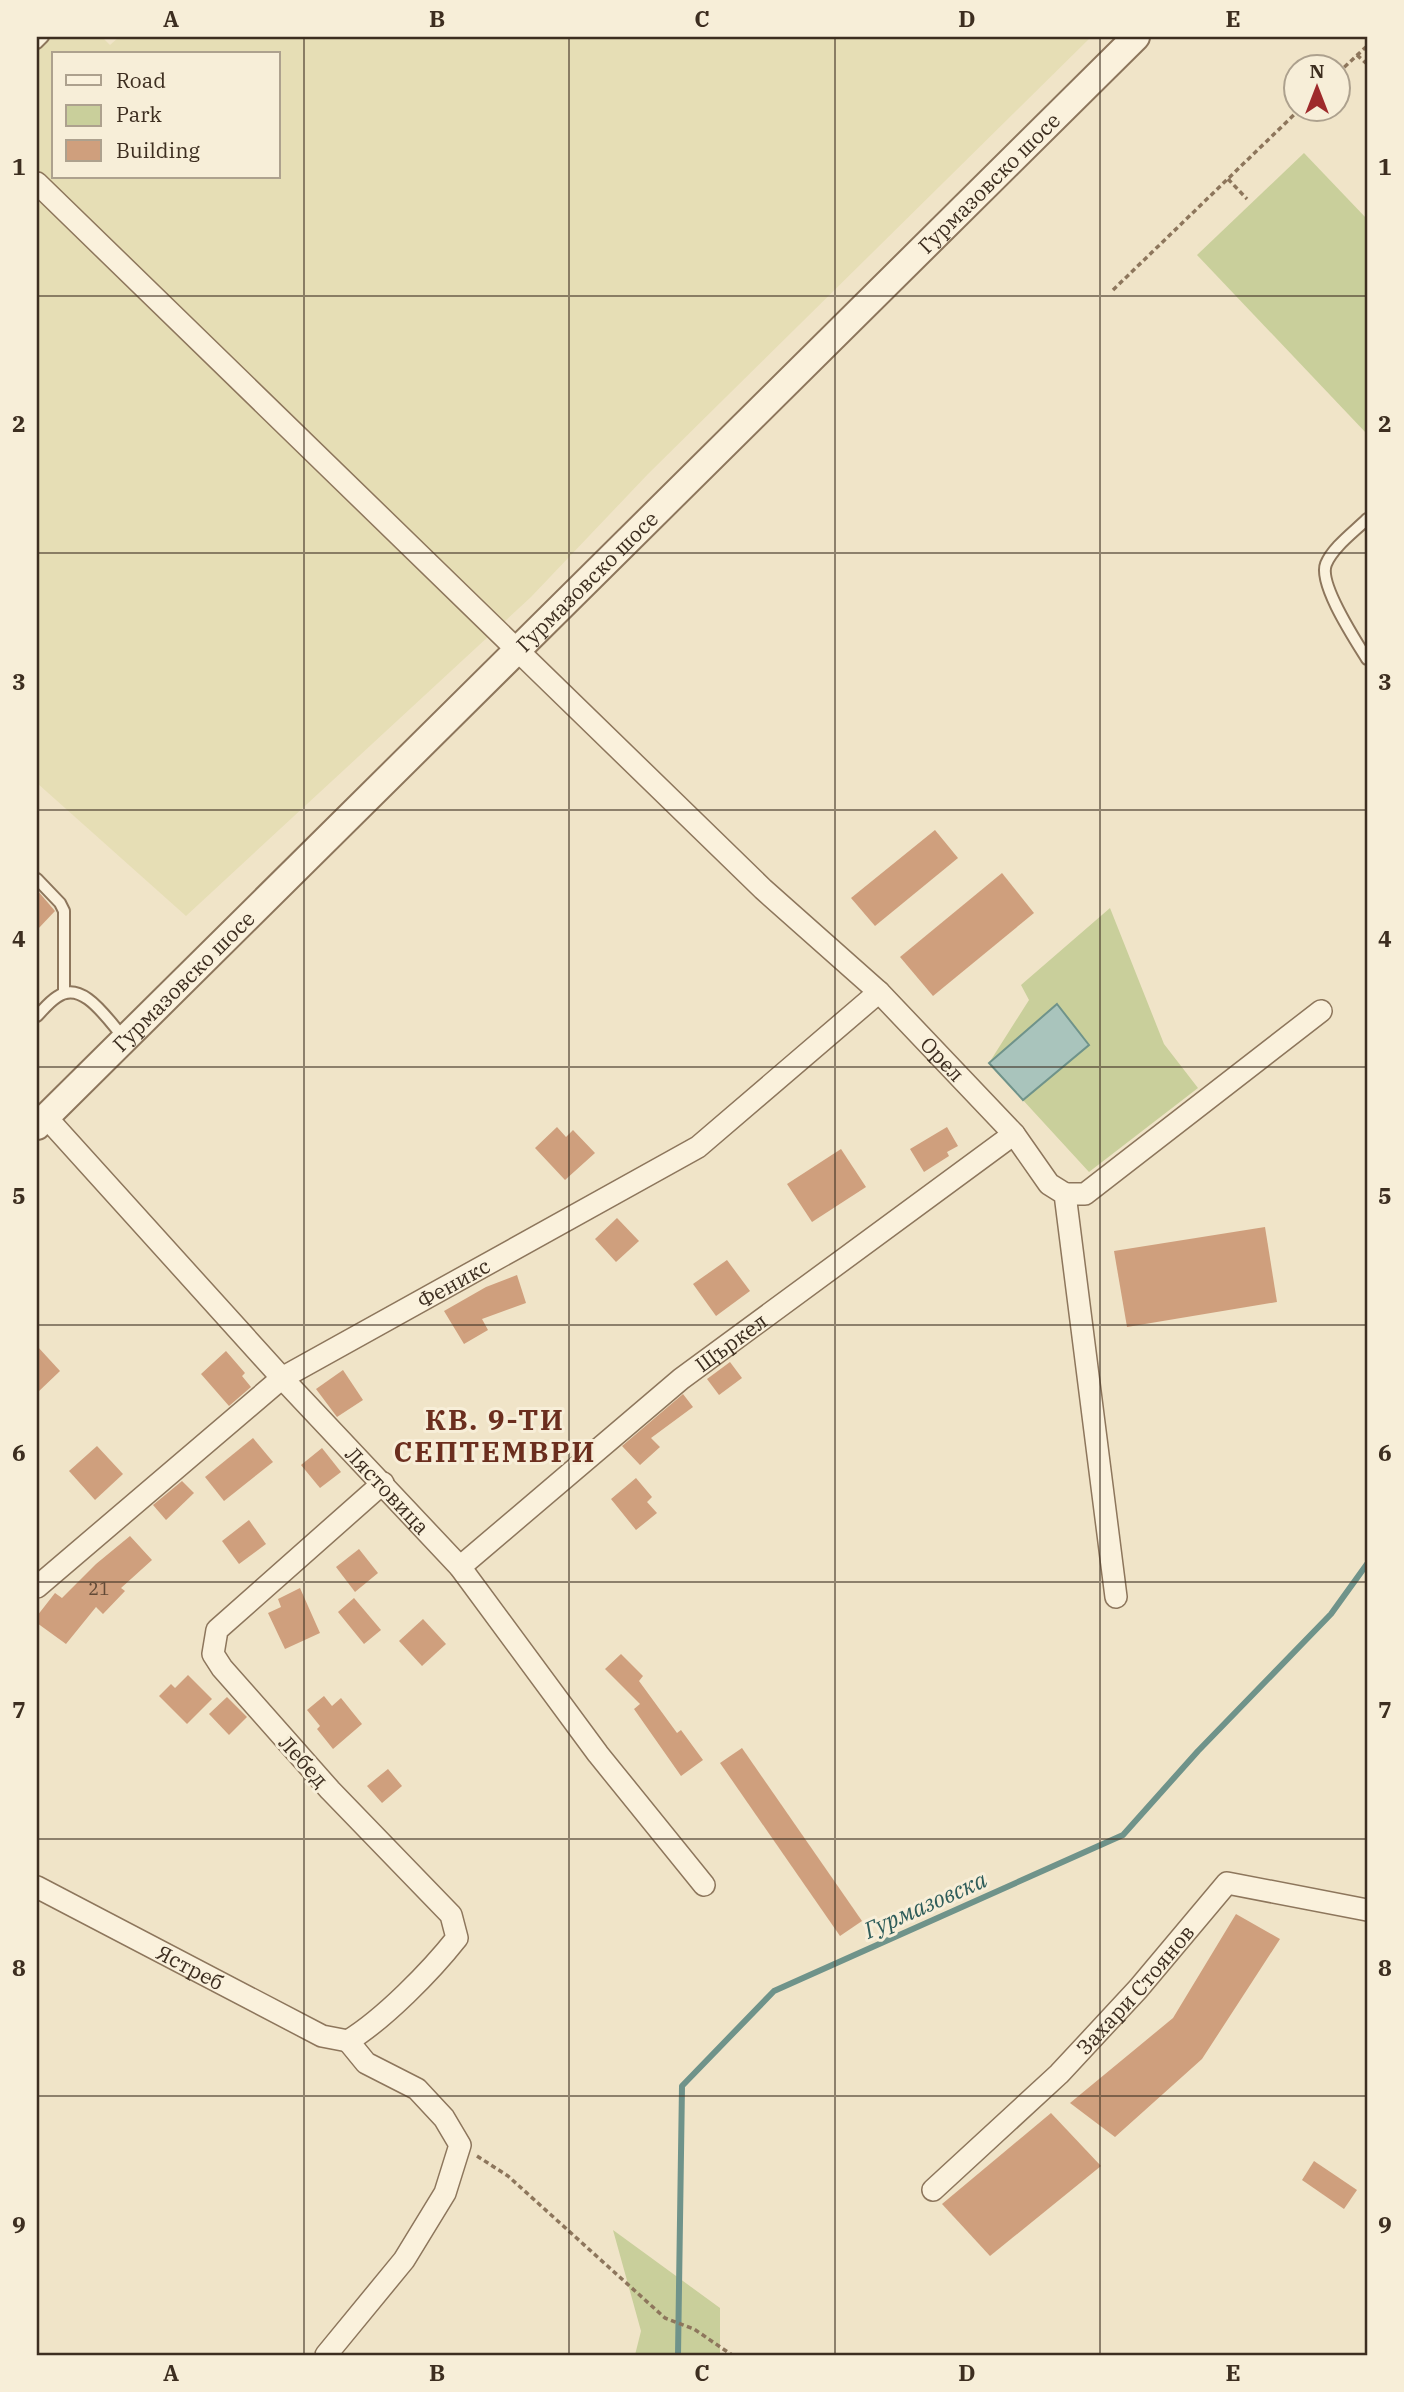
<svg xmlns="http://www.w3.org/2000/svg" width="1404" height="2392" font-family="'IBM Plex Serif',serif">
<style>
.farmland{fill:#e6deb5;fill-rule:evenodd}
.green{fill:#c9cf9b}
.water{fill:#a9c4bc;stroke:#6f938a;stroke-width:2}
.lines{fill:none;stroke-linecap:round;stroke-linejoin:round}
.stream{stroke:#6f938a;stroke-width:6}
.building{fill:#cf9f7d}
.service-casing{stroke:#8d765c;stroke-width:14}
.minor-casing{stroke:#8d765c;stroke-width:24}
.tertiary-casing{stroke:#8d765c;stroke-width:30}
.path{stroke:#8d765c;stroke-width:3.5;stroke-dasharray:5 3.5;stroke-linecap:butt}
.service{stroke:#faf1dc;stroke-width:10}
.minor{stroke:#faf1dc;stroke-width:21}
.tertiary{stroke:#faf1dc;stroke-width:26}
.grid{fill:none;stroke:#3d2e20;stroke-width:2;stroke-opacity:0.55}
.labels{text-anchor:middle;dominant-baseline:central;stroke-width:6;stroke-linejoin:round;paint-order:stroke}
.number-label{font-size:18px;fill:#624a37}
.street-label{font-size:21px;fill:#3d2e20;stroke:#f7eed8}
.water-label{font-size:23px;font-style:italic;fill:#2f5d5a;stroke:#f7eed8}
.district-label{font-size:28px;font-weight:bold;letter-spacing:2px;fill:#6b2e1e;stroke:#f7eed8}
.neatline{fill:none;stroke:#3d2e20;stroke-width:2.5}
.grid-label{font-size:23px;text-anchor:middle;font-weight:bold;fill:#3d2e20}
</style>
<rect width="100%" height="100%" fill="#f0e4c8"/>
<path class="farmland" d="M 37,37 L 102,37 L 110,45 L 119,37 L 1091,37 L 648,474 L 531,597 L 186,916 L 37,783 ZM 54,54 L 278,54 L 278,177 L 54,177 Z"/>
<g class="green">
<path d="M 1304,153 L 1367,219 L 1367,434 L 1197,255 Z"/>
<path d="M 1110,908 L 1164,1044 L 1198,1088 L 1089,1172 L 989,1063 L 1029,1000 L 1021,985 Z"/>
<path d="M 613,2230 L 720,2308 L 720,2355 L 635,2355 L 641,2331 Z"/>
</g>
<path class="water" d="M 1057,1004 L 1089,1045 L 1023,1100 L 989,1063 Z"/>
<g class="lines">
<path class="stream" d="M 678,2355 L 682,2086 L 774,1991 L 1123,1835 L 1198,1751 L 1331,1614 L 1367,1564"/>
</g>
<g class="building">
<path d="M 935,830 L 958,858 L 875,926 L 851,898 Z"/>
<path d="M 1002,873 L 1034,913 L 933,996 L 900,957 Z"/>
<path d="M 37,890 L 55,911 L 37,930 Z"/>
<path d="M 557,1127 L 566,1137 L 573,1130 L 595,1153 L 565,1180 L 535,1148 Z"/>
<path d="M 947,1127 L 958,1146 L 947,1152 L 949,1156 L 924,1172 L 910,1149 Z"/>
<path d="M 841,1149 L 866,1187 L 812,1222 L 787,1184 Z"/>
<path d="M 617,1218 L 639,1241 L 616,1262 L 595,1239 Z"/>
<path d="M 1265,1227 L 1277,1302 L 1127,1327 L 1114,1251 Z"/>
<path d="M 727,1260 L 750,1291 L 716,1316 L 693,1284 Z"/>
<path d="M 517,1275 L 526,1303 L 482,1319 L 488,1330 L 464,1344 L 444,1311 L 486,1287 Z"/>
<path d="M 37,1346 L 60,1371 L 37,1393 Z"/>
<path d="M 226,1351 L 245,1373 L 242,1376 L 251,1387 L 229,1406 L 201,1374 Z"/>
<path d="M 730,1362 L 742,1378 L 719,1395 L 707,1379 Z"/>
<path d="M 343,1370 L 363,1400 L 337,1417 L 316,1389 Z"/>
<path d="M 683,1394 L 693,1407 L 651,1438 L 660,1447 L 640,1465 L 622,1446 Z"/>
<path d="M 253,1438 L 273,1462 L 224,1501 L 205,1477 Z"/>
<path d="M 97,1446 L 123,1474 L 95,1500 L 69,1471 Z"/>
<path d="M 322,1448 L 341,1472 L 320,1488 L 301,1465 Z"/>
<path d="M 636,1478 L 652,1497 L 647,1502 L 657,1513 L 636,1530 L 611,1499 Z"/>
<path d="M 182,1481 L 194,1493 L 166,1520 L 153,1505 Z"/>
<path d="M 249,1520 L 266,1544 L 239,1564 L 222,1541 Z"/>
<path d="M 130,1536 L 152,1560 L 121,1588 L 125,1591 L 103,1614 L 96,1607 L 66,1644 L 37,1623 L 37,1616 L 55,1593 L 62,1598 L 96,1564 Z"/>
<path d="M 359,1549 L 378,1573 L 355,1592 L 336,1567 Z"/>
<path d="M 300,1588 L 320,1633 L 285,1649 L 268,1613 L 281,1607 L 278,1599 Z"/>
<path d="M 354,1598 L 381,1630 L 364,1644 L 338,1612 Z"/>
<path d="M 423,1619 L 446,1644 L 422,1666 L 399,1641 Z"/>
<path d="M 621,1654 L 643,1676 L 639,1681 L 677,1733 L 681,1730 L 703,1760 L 681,1776 L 634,1709 L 640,1704 L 605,1669 Z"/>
<path d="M 188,1675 L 212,1699 L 187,1724 L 159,1696 L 171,1684 L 175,1688 Z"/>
<path d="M 324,1696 L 332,1706 L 341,1698 L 362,1724 L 333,1749 L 317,1729 L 320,1726 L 307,1710 Z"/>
<path d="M 227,1697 L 247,1717 L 229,1735 L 209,1714 Z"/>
<path d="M 742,1748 L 862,1921 L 840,1936 L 720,1763 Z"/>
<path d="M 388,1769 L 402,1786 L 382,1803 L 367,1786 Z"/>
<path d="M 1236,1914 L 1280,1939 L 1202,2059 L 1115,2137 L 1070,2103 L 1173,2018 Z"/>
<path d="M 1051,2113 L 1101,2166 L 990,2256 L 942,2204 Z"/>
<path d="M 1314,2161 L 1357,2190 L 1344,2209 L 1302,2180 Z"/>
</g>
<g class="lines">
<defs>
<g id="service">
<path d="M 37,43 L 43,37"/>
<path d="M 1367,519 C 1354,532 1333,547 1326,564 C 1318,584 1356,641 1367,659"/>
<path d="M 37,879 L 60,903 L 64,911 L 64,993"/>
<path d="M 37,1016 C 43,1010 49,1002 57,997 C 83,978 109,1022 125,1039"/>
</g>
<g id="minor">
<path id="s1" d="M 37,183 L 763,889 L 879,992 L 1014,1134 L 1049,1184 L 1065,1194 L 1116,1597"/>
<path id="s2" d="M 46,1117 L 282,1378 L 460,1567 L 598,1754 L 704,1885"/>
<path d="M 1065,1194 L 1085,1194 L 1321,1011"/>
<path id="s3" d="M 460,1567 L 681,1379 L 1014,1134"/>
<path id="s4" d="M 37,1587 L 282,1378 L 698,1147 L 879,992"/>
<path id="s5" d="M 37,1887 L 322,2036 L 348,2041"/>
<path d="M 348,2041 C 384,2019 431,1971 457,1938 L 451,1915 L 330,1790 L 222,1668 L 213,1654 L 217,1630 L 383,1483"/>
<path id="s6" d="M 933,2190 L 1059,2074 L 1138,1989 L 1227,1883 L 1367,1910"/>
<path d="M 326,2355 L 404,2260 L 445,2193 L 460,2145 L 444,2118 L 417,2089 L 366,2063 L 348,2041"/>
</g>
<g id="tertiary">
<path id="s7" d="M 37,1126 L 1136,37"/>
</g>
</defs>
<use href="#service" class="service-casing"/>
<use href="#minor" class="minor-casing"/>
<use href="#tertiary" class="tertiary-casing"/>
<g class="path">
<path d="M 1357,55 L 1367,64"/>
<path d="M 1338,73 L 1367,46"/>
<path d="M 1228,179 L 1247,199"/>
<path d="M 1113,290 L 1301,108"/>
<path d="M 477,2156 L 508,2176 L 665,2318 L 694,2329 L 732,2355"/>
</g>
<use href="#service" class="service"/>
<use href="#minor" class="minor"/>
<use href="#tertiary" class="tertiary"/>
</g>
<path class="grid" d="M 304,37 L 304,2355M 569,37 L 569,2355M 835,37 L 835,2355M 1100,37 L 1100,2355M 37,296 L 1367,296M 37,553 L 1367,553M 37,810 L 1367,810M 37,1067 L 1367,1067M 37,1325 L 1367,1325M 37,1582 L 1367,1582M 37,1839 L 1367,1839M 37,2096 L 1367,2096"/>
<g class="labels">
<g class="number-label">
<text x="99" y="1588">21</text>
</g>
<g class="street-label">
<text stroke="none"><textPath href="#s7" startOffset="1340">Гурмазовско шосе</textPath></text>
<text stroke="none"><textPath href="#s7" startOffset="774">Гурмазовско шосе</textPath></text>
<text stroke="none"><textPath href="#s7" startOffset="206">Гурмазовско шосе</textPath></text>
<text stroke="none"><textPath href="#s1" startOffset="1260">Орел</textPath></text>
<text stroke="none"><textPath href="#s4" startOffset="518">Феникс</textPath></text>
<text stroke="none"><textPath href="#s3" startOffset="352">Щъркел</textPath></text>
<text stroke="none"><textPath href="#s2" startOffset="506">Лястовица</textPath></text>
<text transform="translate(304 1761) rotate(48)">Лебед</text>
<text stroke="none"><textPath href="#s5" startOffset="173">Ястреб</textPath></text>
<text stroke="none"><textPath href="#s6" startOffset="285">Захари Стоянов</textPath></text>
</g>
<g class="water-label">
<text transform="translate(925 1904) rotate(-24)">Гурмазовска</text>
</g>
<g class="district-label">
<text x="495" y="1419">КВ. 9-ТИ<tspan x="495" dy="32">СЕПТЕМВРИ</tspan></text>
</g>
</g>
<rect width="1404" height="2392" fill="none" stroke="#f7eed8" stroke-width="77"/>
<rect x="52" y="52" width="228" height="126" fill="#f7eed8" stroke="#ada18e" stroke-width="2"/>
<rect x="66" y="75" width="35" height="10" fill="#faf1dc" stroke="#ada18e" stroke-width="2"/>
<text x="116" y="88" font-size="21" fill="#3d2e20">Road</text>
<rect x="66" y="105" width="35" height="21" fill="#c9cf9b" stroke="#ada18e" stroke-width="2"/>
<text x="116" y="122" font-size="21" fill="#3d2e20">Park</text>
<rect x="66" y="140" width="35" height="21" fill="#cf9f7d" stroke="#ada18e" stroke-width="2"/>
<text x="116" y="158" font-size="21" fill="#3d2e20">Building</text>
<g transform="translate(1317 88)"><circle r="33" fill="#f7eed8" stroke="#ada18e" stroke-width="2"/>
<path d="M0-5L12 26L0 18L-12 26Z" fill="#9e2a2b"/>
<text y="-10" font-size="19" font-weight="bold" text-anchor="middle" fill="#3d2e20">N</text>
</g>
<rect x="38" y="38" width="1328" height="2316" class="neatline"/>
<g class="grid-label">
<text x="171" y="27">A</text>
<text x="437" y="27">B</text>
<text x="702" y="27">C</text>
<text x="967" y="27">D</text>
<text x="1233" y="27">E</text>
<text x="19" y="175">1</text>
<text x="1385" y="175">1</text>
<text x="19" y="432">2</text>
<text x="1385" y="432">2</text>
<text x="19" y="690">3</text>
<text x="1385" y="690">3</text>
<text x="19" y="947">4</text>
<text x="1385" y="947">4</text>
<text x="19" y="1204">5</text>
<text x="1385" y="1204">5</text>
<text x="19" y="1461">6</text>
<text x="1385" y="1461">6</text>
<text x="19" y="1718">7</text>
<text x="1385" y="1718">7</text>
<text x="19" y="1976">8</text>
<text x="1385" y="1976">8</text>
<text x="19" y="2233">9</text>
<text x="1385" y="2233">9</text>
<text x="171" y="2381">A</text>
<text x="437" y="2381">B</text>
<text x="702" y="2381">C</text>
<text x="967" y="2381">D</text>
<text x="1233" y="2381">E</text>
</g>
</svg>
